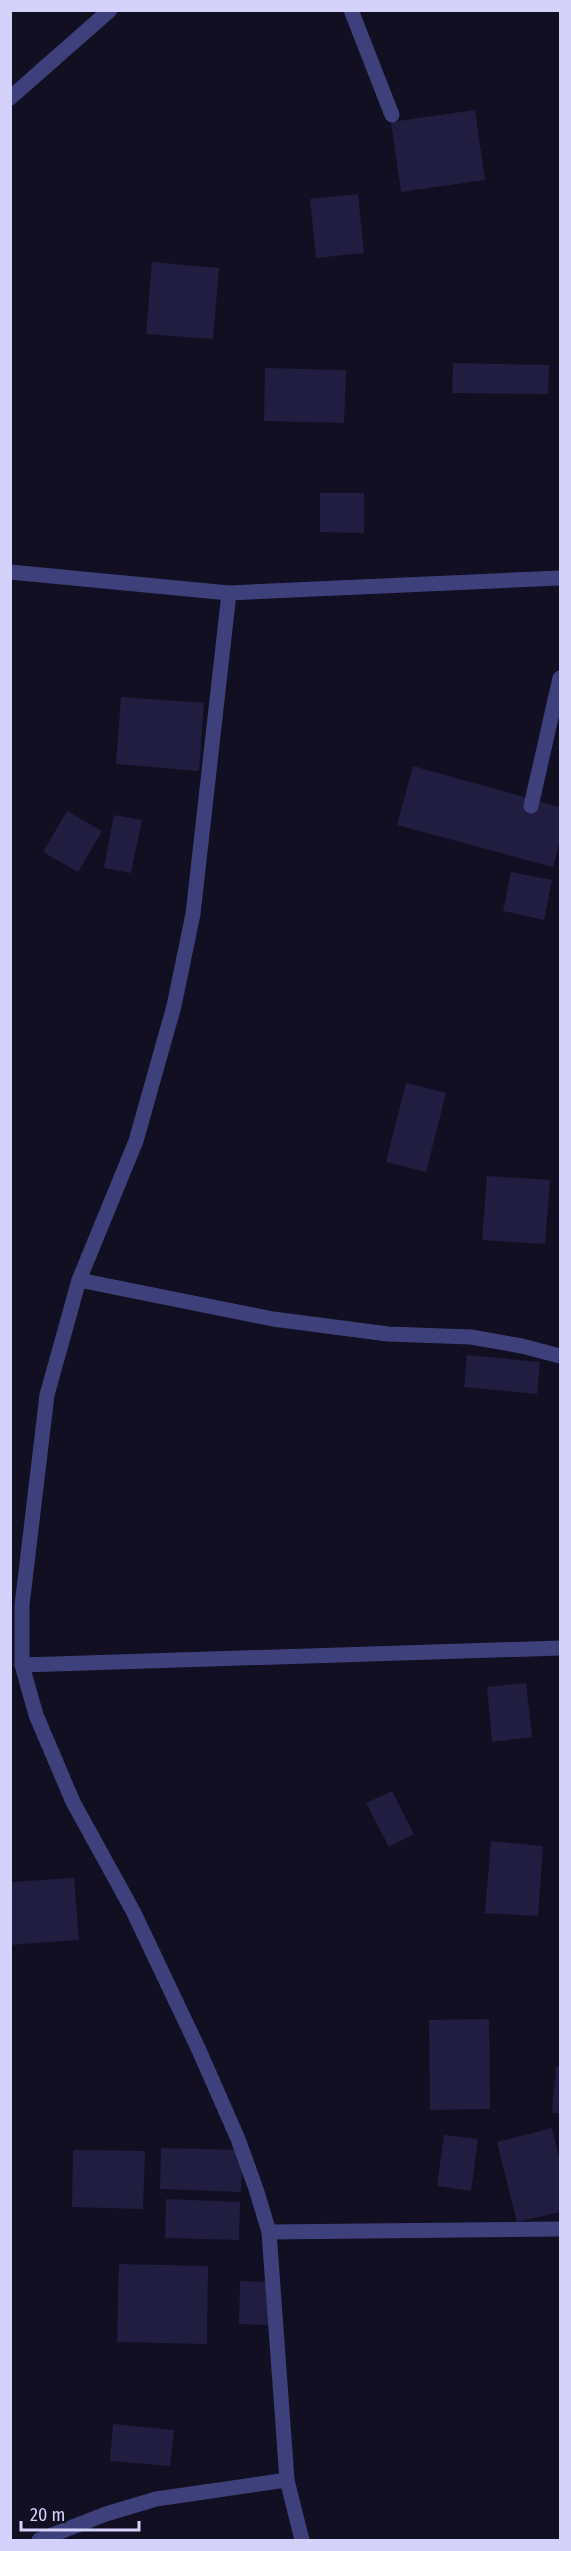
<svg xmlns="http://www.w3.org/2000/svg" width="571" height="2551" font-family="'Fira Sans Condensed',sans-serif">
<style>
.building{fill:#211d40}
.lines{fill:none;stroke-linecap:round;stroke-linejoin:round}
.street{stroke:#3e407c;stroke-width:15}
</style>
<rect width="100%" height="100%" fill="#110f21"/>
<g class="building">
<path d="M 475,110 L 485,180 L 401,192 L 391,122 Z"/>
<path d="M 358,194 L 364,253 L 316,258 L 310,199 Z"/>
<path d="M 152,262 L 219,268 L 213,339 L 146,334 Z"/>
<path d="M 453,363 L 549,365 L 548,394 L 452,393 Z"/>
<path d="M 265,368 L 346,370 L 344,423 L 264,421 Z"/>
<path d="M 320,493 L 364,493 L 364,533 L 320,532 Z"/>
<path d="M 121,697 L 204,703 L 199,771 L 116,764 Z"/>
<path d="M 413,766 L 560,807 L 560,840 L 553,867 L 397,825 Z"/>
<path d="M 67,811 L 102,831 L 78,872 L 43,852 Z"/>
<path d="M 114,815 L 142,820 L 131,873 L 104,868 Z"/>
<path d="M 511,872 L 552,880 L 544,920 L 503,911 Z"/>
<path d="M 406,1083 L 446,1093 L 426,1172 L 386,1162 Z"/>
<path d="M 487,1176 L 550,1180 L 545,1244 L 482,1240 Z"/>
<path d="M 467,1355 L 540,1362 L 537,1394 L 464,1387 Z"/>
<path d="M 526,1683 L 532,1737 L 492,1742 L 487,1687 Z"/>
<path d="M 392,1791 L 414,1834 L 389,1847 L 366,1803 Z"/>
<path d="M 491,1841 L 543,1846 L 538,1916 L 485,1913 Z"/>
<path d="M 74,1878 L 79,1940 L 10,1945 L 10,1882 Z"/>
<path d="M 489,2019 L 490,2109 L 430,2110 L 429,2020 Z"/>
<path d="M 556,2067 L 560,2067 L 560,2113 L 552,2113 Z"/>
<path d="M 552,2128 L 560,2162 L 560,2212 L 517,2222 L 497,2142 Z"/>
<path d="M 444,2135 L 478,2139 L 471,2191 L 437,2186 Z"/>
<path d="M 161,2148 L 243,2150 L 241,2192 L 160,2189 Z"/>
<path d="M 73,2150 L 145,2151 L 143,2209 L 72,2207 Z"/>
<path d="M 166,2199 L 240,2202 L 239,2240 L 165,2238 Z"/>
<path d="M 119,2264 L 208,2266 L 207,2344 L 117,2342 Z"/>
<path d="M 240,2281 L 272,2282 L 270,2325 L 239,2324 Z"/>
<path d="M 113,2424 L 174,2430 L 170,2466 L 110,2461 Z"/>
</g>
<g class="lines">
<g class="street">
<path d="M 351,10 L 392,115"/>
<path d="M 10,98 L 110,10"/>
<path d="M 10,572 L 229,593 L 560,578"/>
<path d="M 229,593 L 193,914 L 174,1006 L 136,1141 L 79,1280 L 47,1395 L 22,1605 L 22,1665 L 36,1715 L 73,1802 L 133,1911 L 198,2048 L 238,2139 L 256,2189 L 269,2232 L 287,2480 L 302,2540"/>
<path d="M 531,806 L 560,678"/>
<path d="M 79,1280 L 273,1319 L 388,1334 L 471,1337 L 522,1346 L 560,1356"/>
<path d="M 22,1665 L 560,1648"/>
<path d="M 269,2232 L 560,2229"/>
<path d="M 39,2540 L 106,2514 L 156,2499 L 287,2480"/>
</g>
</g>
<rect width="571" height="2551" fill="none" stroke="#d4d2fb" stroke-width="24"/>
<path d="M21 2521v9h118v-9" fill="none" stroke="#d4d2fb" stroke-width="3"/>
<text x="30" y="2521" font-size="18" fill="#d4d2fb" stroke="#110f21" stroke-width="4.5" paint-order="stroke">20 m</text>
</svg>
